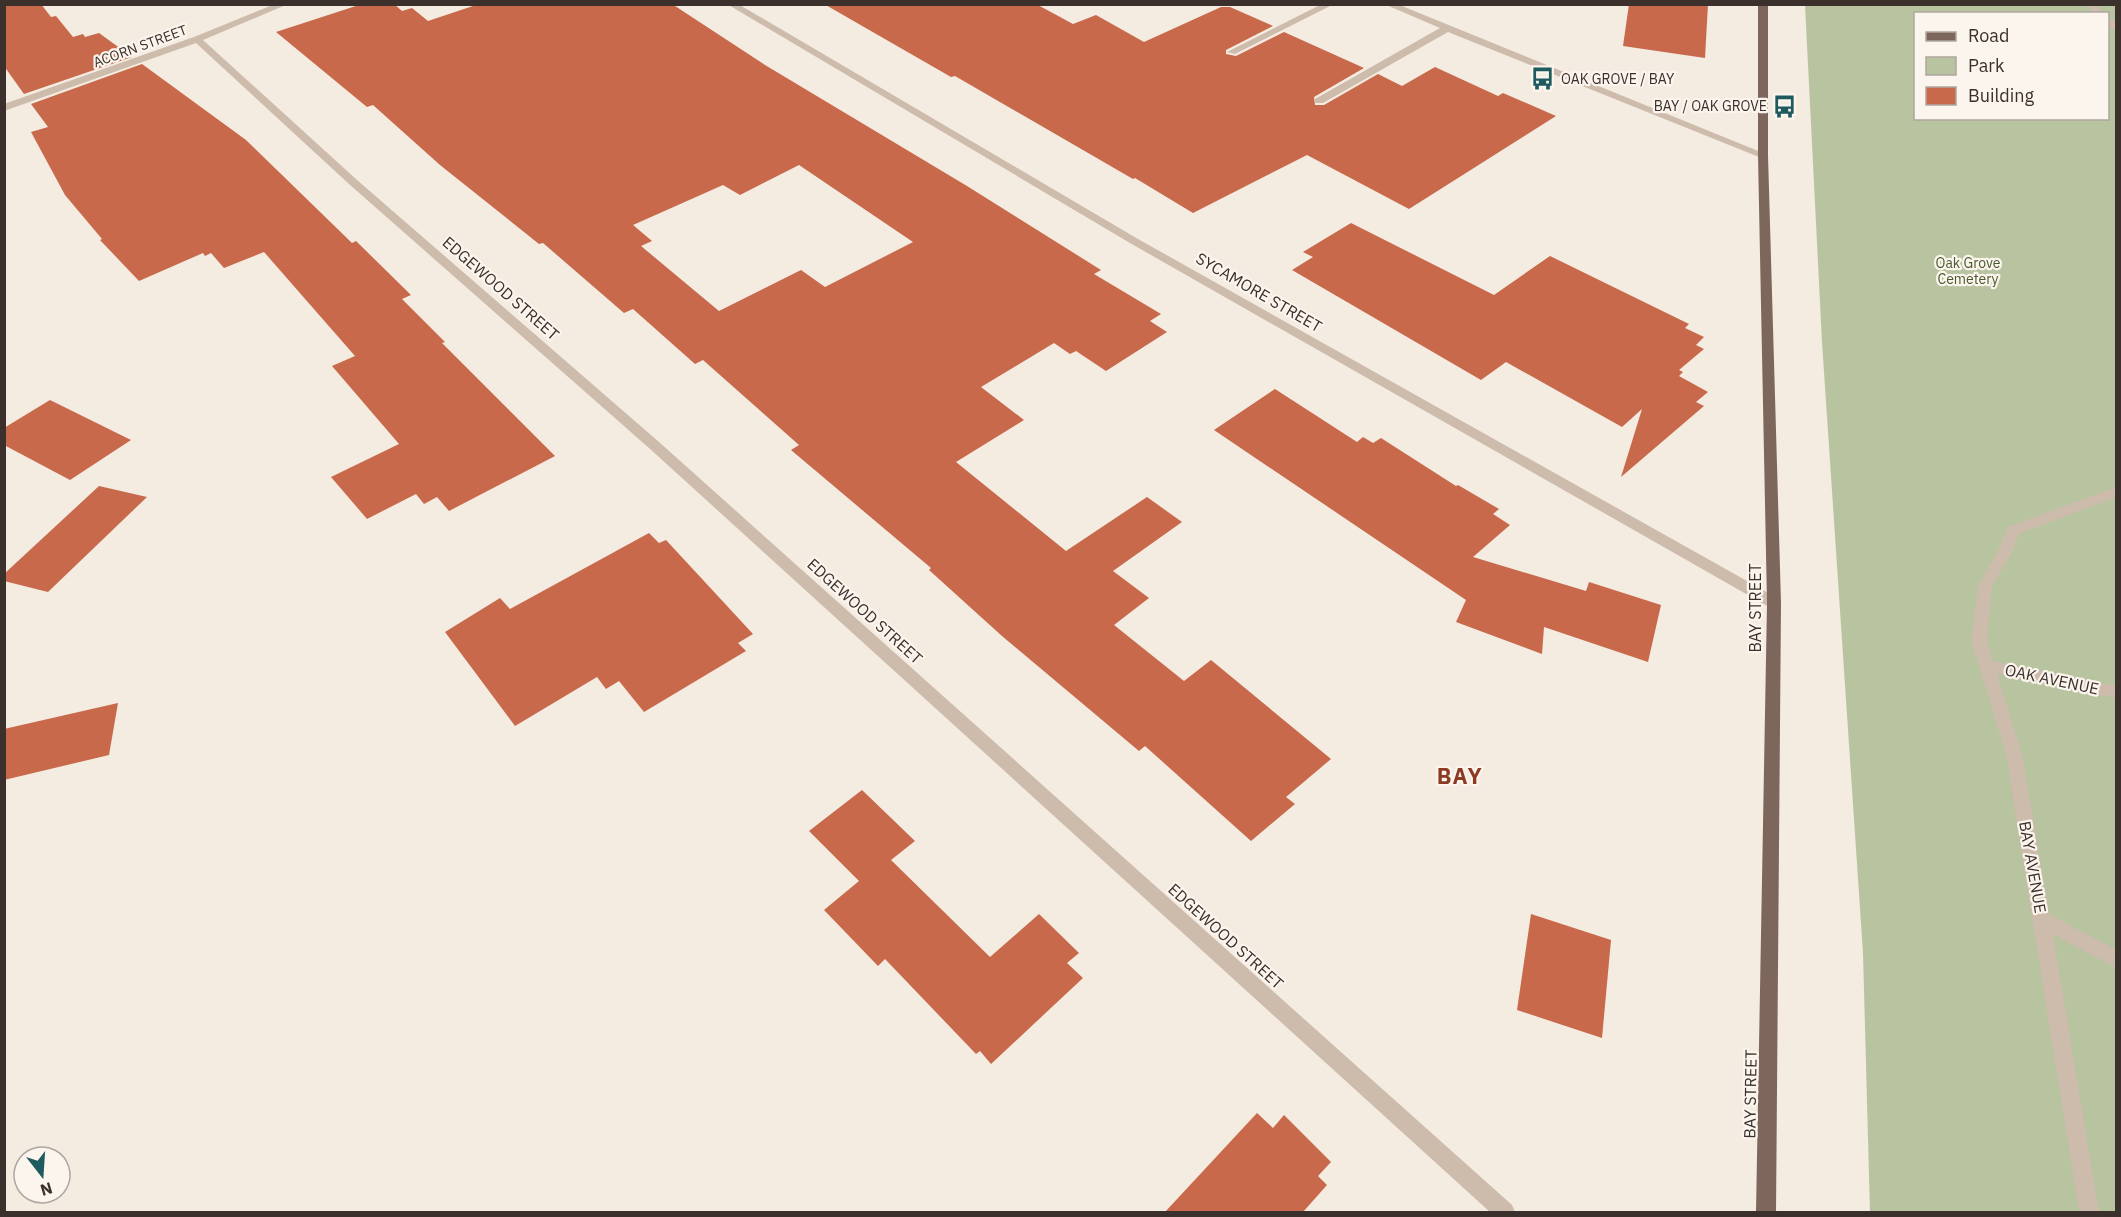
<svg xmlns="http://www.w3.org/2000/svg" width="2121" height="1217" font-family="'IBM Plex Sans',sans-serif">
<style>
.green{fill:#b8c4a0;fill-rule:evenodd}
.building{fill:#c8694b;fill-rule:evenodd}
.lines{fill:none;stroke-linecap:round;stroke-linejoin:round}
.minor{fill:#cdbbac;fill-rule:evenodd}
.major{fill:#7d675c;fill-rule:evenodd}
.labels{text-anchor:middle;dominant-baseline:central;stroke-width:4.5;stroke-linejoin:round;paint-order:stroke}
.far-street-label{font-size:14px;fill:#3b302b;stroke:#fbf5ee}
.far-poi-label{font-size:14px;fill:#3b302b;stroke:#fbf5ee;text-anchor:start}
.far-park-label{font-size:14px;fill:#4a5a2e;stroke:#fbf5ee}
.street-label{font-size:16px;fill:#3b302b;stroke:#fbf5ee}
.district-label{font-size:22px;font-weight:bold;letter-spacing:1.5px;fill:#8c3b22;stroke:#fbf5ee}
</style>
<rect width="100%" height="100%" fill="#f4ebe1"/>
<path class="green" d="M 1805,5 L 2116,5 L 2116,1212 L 1870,1212 L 1863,953 L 1822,342 ZM 1916,14 L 2108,14 L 2108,118 L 1916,118 Z"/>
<g class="building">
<path d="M 4,4 L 41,4 L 51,17 L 56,16 L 73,37 L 83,34 L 85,37 L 99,33 L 132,57 L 24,94 L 4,66 Z"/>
<path d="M 362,4 L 394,4 L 402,11 L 412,8 L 428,21 L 479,4 L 672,4 L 765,65 L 967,186 L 1101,270 L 1094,274 L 1161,314 L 1150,321 L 1167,332 L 1106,371 L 1076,351 L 1070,354 L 1054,343 L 981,387 L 1024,420 L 956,462 L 1066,551 L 1147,497 L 1182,522 L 1113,571 L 1149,598 L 1114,625 L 1184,681 L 1211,660 L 1331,759 L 1286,797 L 1295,804 L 1251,841 L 1145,746 L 1139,751 L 1002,636 L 929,570 L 931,568 L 791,450 L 799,445 L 703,360 L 695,364 L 633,309 L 624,313 L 543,243 L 539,244 L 440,165 L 373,105 L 367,107 L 276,32 ZM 799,165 L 913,242 L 825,287 L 801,270 L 719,311 L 641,246 L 652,241 L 633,225 L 723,185 L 740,195 Z"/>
<path d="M 824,4 L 1036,4 L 1073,24 L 1096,15 L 1144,42 L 1221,7 L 1230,7 L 1273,26 L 1226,50 L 1226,54 L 1236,56 L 1284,32 L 1364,68 L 1314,97 L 1315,105 L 1324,105 L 1378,74 L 1402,86 L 1435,67 L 1498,96 L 1503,93 L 1556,116 L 1409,209 L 1307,155 L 1193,213 L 1135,178 L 1133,179 L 955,76 L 951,77 Z"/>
<path d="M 1629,4 L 1708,4 L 1705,58 L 1623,46 Z"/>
<path d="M 142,64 L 246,140 L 352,243 L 356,241 L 411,295 L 402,299 L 445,342 L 442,343 L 555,456 L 449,511 L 437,497 L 424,504 L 416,494 L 367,519 L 331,477 L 399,444 L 332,366 L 355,356 L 264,252 L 224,268 L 211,253 L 205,256 L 203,253 L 139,281 L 100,240 L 102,239 L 65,195 L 31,132 L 48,127 L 31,104 Z"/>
<path d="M 1351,223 L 1494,295 L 1550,256 L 1689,324 L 1685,328 L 1704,337 L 1696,345 L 1704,349 L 1679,370 L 1683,372 L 1679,376 L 1708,392 L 1696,402 L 1704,406 L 1621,477 L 1642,409 L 1622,427 L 1506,362 L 1481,380 L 1292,270 L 1313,257 L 1303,252 Z"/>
<path d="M 1275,389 L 1357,442 L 1363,437 L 1373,443 L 1381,438 L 1456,486 L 1458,485 L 1499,509 L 1493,514 L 1510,525 L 1473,557 L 1586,591 L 1589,582 L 1661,605 L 1648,662 L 1544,627 L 1542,654 L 1456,622 L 1466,600 L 1214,430 Z"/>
<path d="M 50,400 L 131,440 L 70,480 L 4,445 L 4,428 Z"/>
<path d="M 99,486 L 147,497 L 48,592 L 4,581 L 4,574 Z"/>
<path d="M 649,533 L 659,543 L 666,540 L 753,634 L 738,643 L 746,651 L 644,712 L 619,681 L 606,689 L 597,677 L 515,726 L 445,632 L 500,598 L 510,609 Z"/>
<path d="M 118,703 L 109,755 L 4,780 L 4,729 Z"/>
<path d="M 862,790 L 915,841 L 891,860 L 990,957 L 1039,914 L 1079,953 L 1067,963 L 1083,978 L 991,1064 L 980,1051 L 976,1054 L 885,959 L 878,966 L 824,910 L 859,881 L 809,831 Z"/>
<path d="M 1531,914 L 1611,940 L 1602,1038 L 1517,1010 Z"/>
<path d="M 1257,1113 L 1273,1128 L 1284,1115 L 1331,1162 L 1318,1176 L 1327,1185 L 1303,1212 L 1165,1212 Z"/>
</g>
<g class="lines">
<g class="minor">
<path d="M 275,4 L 288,4 L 203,40 L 357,180 L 659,442 L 1512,1205 L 1515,1212 L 1490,1212 L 649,448 L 349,184 L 196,43 L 4,111 L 4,104 L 194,37 Z"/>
<path d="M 727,4 L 738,4 L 1138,239 L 1779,599 L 1781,603 L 1779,607 L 1769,607 L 1130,243 Z"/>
<path d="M 1322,4 L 1334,4 L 1235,54 L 1227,52 Z"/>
<path d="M 1384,4 L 1397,4 L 1768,155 L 1759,157 L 1448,32 L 1323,103 L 1315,103 L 1315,99 L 1440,28 Z"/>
<path d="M 2086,4 L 2096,4 L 2104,14 L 2094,14 Z"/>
<path d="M 2108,17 L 2116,23 L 2116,31 L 2108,25 Z"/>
<path d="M 2116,487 L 2116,497 L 2019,534 L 2011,554 L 1992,586 L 1987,640 L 1993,661 L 2116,686 L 2116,698 L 1997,674 L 2022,754 L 2049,914 L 2116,950 L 2116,968 L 2053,934 L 2099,1212 L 2079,1212 L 2006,754 L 1971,640 L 1978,586 L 1997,553 L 2008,527 Z"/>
</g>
<path class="major" d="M 1758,4 L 1768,4 L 1768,155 L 1781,603 L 1776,1212 L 1756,1212 L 1767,603 L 1758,155 Z"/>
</g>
<defs>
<symbol id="bus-bare" viewBox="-9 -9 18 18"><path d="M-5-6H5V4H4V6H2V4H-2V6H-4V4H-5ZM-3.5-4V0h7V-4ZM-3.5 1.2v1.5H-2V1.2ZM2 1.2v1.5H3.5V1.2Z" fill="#1f5a5e" stroke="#fbf5ee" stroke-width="2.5" paint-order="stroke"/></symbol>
</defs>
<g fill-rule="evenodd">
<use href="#bus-bare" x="1526" y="62" width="33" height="33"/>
<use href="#bus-bare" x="1768" y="90" width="33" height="33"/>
</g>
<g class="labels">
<g class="far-street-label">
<text transform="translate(140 46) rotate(-20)">ACORN STREET</text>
</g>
<g class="far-poi-label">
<text x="1561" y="79">OAK GROVE / BAY</text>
<text x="1767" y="106" text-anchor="end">BAY / OAK GROVE</text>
</g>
<g class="far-park-label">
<text x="1968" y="263">Oak Grove<tspan x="1968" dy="16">Cemetery</tspan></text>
</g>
<g class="street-label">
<text transform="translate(501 288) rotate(41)">EDGEWOOD STREET</text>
<text transform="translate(1259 292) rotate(30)">SYCAMORE STREET</text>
<text transform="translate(1755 608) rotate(-90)">BAY STREET</text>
<text transform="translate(865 611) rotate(42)">EDGEWOOD STREET</text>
<text transform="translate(2052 679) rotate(12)">OAK AVENUE</text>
<text transform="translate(2033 867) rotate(80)">BAY AVENUE</text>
<text transform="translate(1226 936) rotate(42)">EDGEWOOD STREET</text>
<text transform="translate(1750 1094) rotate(-89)">BAY STREET</text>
</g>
<g class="district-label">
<text x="1460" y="775">BAY</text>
</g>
</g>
<rect width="2121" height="1217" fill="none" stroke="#3b302b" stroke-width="12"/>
<rect x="1914" y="12" width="195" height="108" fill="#fbf5ee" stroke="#aea6a0" stroke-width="1.5"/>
<rect x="1926" y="32" width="30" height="9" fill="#7d675c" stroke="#aea6a0" stroke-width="1.5"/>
<text x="1968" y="42" font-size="18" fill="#3b302b">Road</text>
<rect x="1926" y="57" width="30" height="18" fill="#b8c4a0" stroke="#aea6a0" stroke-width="1.5"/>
<text x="1968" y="72" font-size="18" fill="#3b302b">Park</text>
<rect x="1926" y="87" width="30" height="18" fill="#c8694b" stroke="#aea6a0" stroke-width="1.5"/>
<text x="1968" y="102" font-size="18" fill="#3b302b">Building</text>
<g transform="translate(42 1175) rotate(163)"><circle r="28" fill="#fbf5ee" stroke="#aea6a0" stroke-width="1.5"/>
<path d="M0-4.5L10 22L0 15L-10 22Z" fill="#1f5a5e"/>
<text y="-9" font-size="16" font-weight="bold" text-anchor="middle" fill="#3b302b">N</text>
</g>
</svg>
